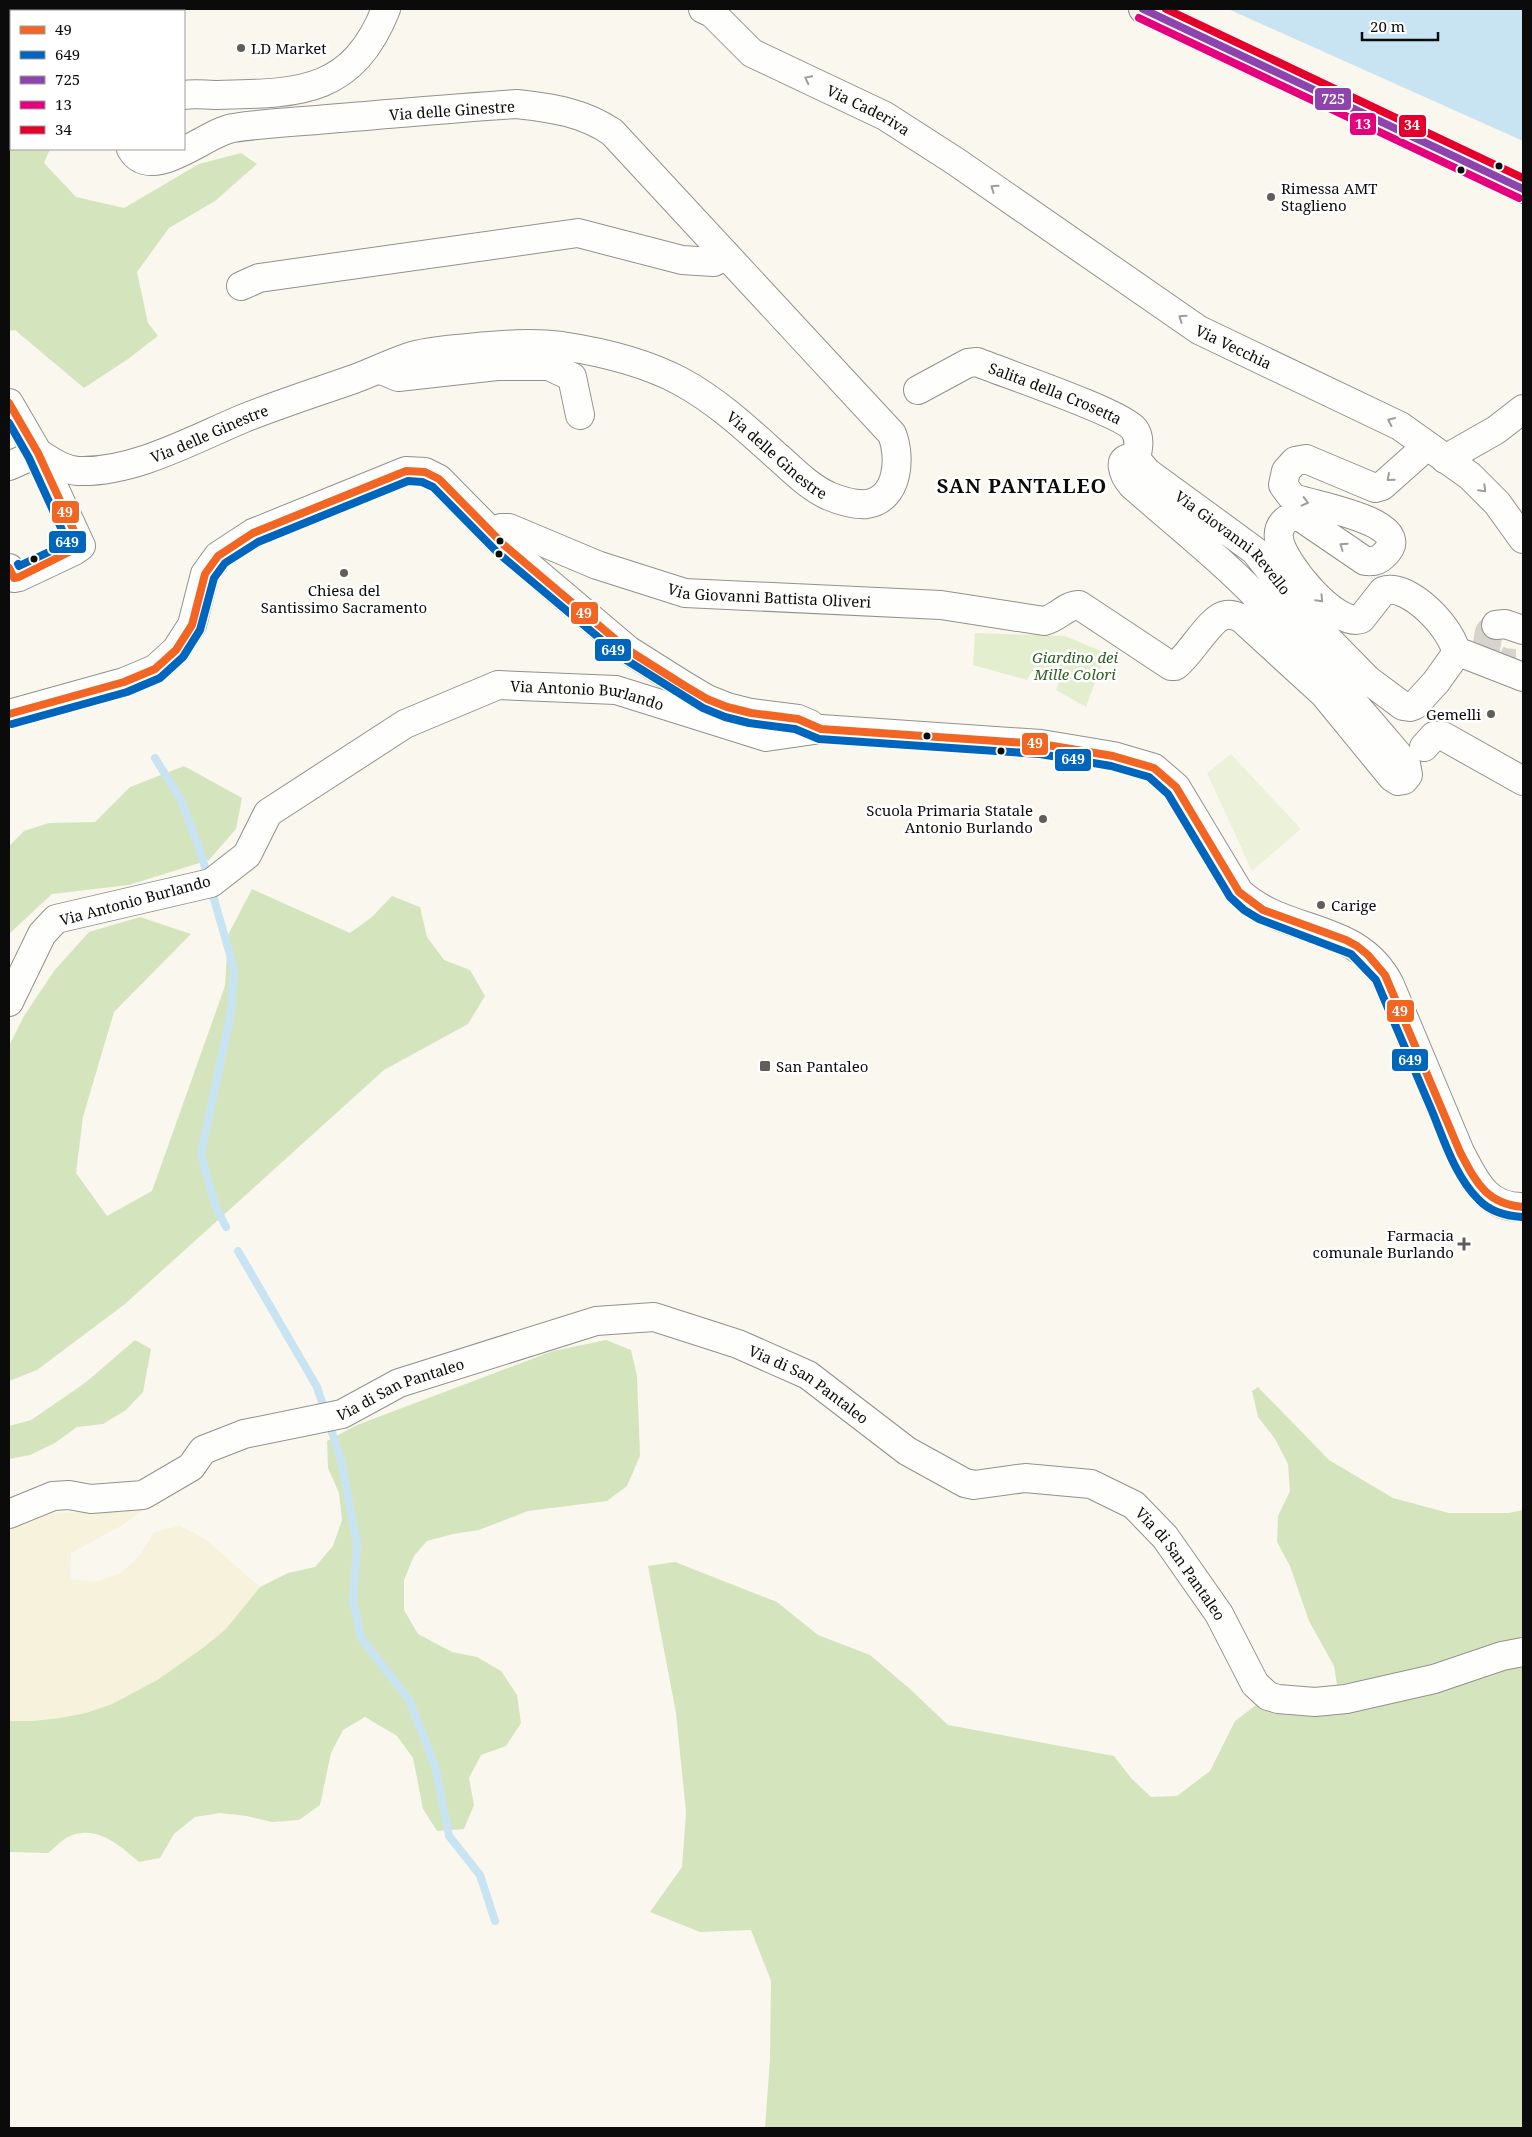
<svg xmlns="http://www.w3.org/2000/svg" width="1532" height="2137" font-family="'Noto Serif',serif">
<style>
.farmland{fill:#f6f2db}
.green{fill:#e3eecf}
.forest{fill:#d4e5be}
.pitch{fill:#ecf2d9}
.water{fill:#c8e4f2}
.lines{fill:none;stroke-linecap:round;stroke-linejoin:round}
.stream{stroke:#c8e4f2;stroke-width:8}
.street-tunnel{stroke:#d6d4cc;stroke-width:28;stroke-dasharray:28 14;stroke-linecap:butt}
.street-casing{stroke:#93918d;stroke-width:30}
.secondary-casing{stroke:#898884;stroke-width:30}
.street{stroke:#fefefc;stroke-width:28}
.secondary{stroke:#f3f2e8;stroke-width:28}
.bus-1-casing{stroke:#fff;stroke-width:11}
.bus-2-casing{stroke:#fff;stroke-width:11}
.bus-3-casing{stroke:#fff;stroke-width:11}
.bus-4-casing{stroke:#fff;stroke-width:11}
.bus-5-casing{stroke:#fff;stroke-width:11}
.bus-1{stroke:#f26522;stroke-width:8}
.bus-2{stroke:#0065bd;stroke-width:8}
.bus-3{stroke:#8e44ad;stroke-width:8}
.bus-4{stroke:#e5007d;stroke-width:8}
.bus-5{stroke:#e4002b;stroke-width:8}
.oneway{stroke:#9d9d9c}
.poi-dot{fill:#5f5e5a;stroke:#fff;stroke-width:2}
.bus-dot{fill:#0b0b0b;stroke:#fff;stroke-width:2}
.labels{text-anchor:middle;dominant-baseline:central;stroke-width:5;stroke-linejoin:round;paint-order:stroke}
.poi-label{font-size:15px;fill:#0b0b0b;stroke:#fff;text-anchor:start}
.street-label{font-size:15px;fill:#0b0b0b;stroke:#fff}
.park-label{font-size:15px;font-style:italic;fill:#2e5f20;stroke:#fff}
.district-label{font-size:20px;font-weight:bold;letter-spacing:1px;fill:#0b0b0b;stroke:#fff}
.line-badge{stroke:#fff;stroke-width:2}
.badge-label{font-size:14px;text-anchor:middle;font-weight:bold;fill:#fff}
</style>
<rect width="100%" height="100%" fill="#faf7ee"/>
<path class="farmland" d="M 132,1506 L 142,1511 L 119,1527 L 71,1553 L 70,1579 L 96,1582 L 121,1573 L 140,1555 L 154,1532 L 180,1526 L 204,1538 L 260,1587 L 226,1629 L 204,1647 L 159,1679 L 112,1704 L 86,1713 L 60,1718 L 33,1721 L 9,1721 L 9,1528 L 36,1516 Z"/>
<path class="green" d="M 975,633 L 1065,636 L 1106,653 L 1086,707 L 1056,690 L 1059,683 L 1033,670 L 1027,680 L 973,665 Z"/>
<g class="forest">
<path d="M 9,9 L 156,9 L 155,11 L 11,11 L 11,149 L 50,149 L 44,163 L 76,197 L 124,208 L 199,164 L 241,153 L 257,164 L 215,201 L 169,228 L 137,272 L 148,323 L 158,336 L 128,359 L 84,388 L 15,330 L 9,331 Z"/>
<path d="M 184,766 L 242,798 L 236,829 L 209,860 L 129,885 L 52,894 L 9,934 L 9,846 L 24,831 L 49,823 L 95,822 L 130,787 Z"/>
<path d="M 252,889 L 350,933 L 372,917 L 392,896 L 420,907 L 427,937 L 444,960 L 470,970 L 485,996 L 468,1024 L 384,1070 L 125,1304 L 37,1370 L 9,1381 L 9,1046 L 24,1016 L 54,971 L 89,932 L 140,917 L 191,934 L 114,1012 L 83,1117 L 76,1173 L 107,1216 L 152,1191 L 225,986 L 228,935 Z"/>
<path d="M 135,1340 L 151,1349 L 143,1392 L 126,1410 L 103,1424 L 77,1427 L 55,1443 L 30,1455 L 9,1459 L 9,1426 L 31,1420 L 85,1383 Z"/>
<path d="M 606,1340 L 631,1350 L 637,1376 L 640,1456 L 627,1486 L 607,1501 L 528,1511 L 479,1530 L 453,1534 L 427,1541 L 414,1556 L 404,1580 L 404,1610 L 418,1634 L 452,1652 L 477,1657 L 501,1671 L 517,1695 L 521,1723 L 506,1746 L 481,1755 L 469,1778 L 474,1805 L 464,1829 L 437,1831 L 423,1809 L 413,1758 L 397,1736 L 365,1717 L 343,1730 L 331,1753 L 320,1805 L 299,1820 L 272,1822 L 247,1816 L 220,1813 L 195,1817 L 174,1834 L 160,1858 L 139,1862 C 119,1845 97,1825 70,1836 C 62,1839 55,1848 48,1853 L 9,1852 L 9,1721 L 33,1721 L 60,1718 L 86,1713 L 112,1704 L 159,1679 L 204,1647 L 226,1629 L 260,1587 L 288,1573 L 315,1567 L 333,1546 L 342,1520 L 339,1493 L 328,1468 L 327,1441 L 357,1425 L 553,1351 Z"/>
<path d="M 1258,1387 L 1329,1460 L 1393,1498 L 1449,1513 L 1509,1513 L 1523,1510 L 1523,1643 L 1406,1674 L 1337,1685 L 1334,1666 L 1309,1621 L 1290,1566 L 1277,1542 L 1278,1516 L 1290,1491 L 1288,1464 L 1275,1439 L 1258,1417 L 1252,1391 Z"/>
<path d="M 675,1562 L 777,1602 L 818,1635 L 870,1655 L 910,1689 L 948,1725 L 1114,1756 L 1131,1778 L 1151,1797 L 1177,1796 L 1210,1771 L 1235,1721 L 1256,1705 L 1308,1716 L 1322,1708 L 1523,1660 L 1523,2128 L 765,2128 L 770,2058 L 771,1981 L 751,1930 L 700,1932 L 650,1912 L 682,1867 L 686,1812 L 676,1713 L 648,1566 Z"/>
</g>
<path class="pitch" d="M 1231,754 L 1301,829 L 1252,871 L 1207,773 Z"/>
<path class="water" d="M 1228,9 L 1523,9 L 1523,141 Z"/>
<g class="lines">
<g class="stream">
<path d="M 155,758 L 181,800 L 200,850 L 234,969 L 231,1012 L 201,1154 L 215,1205 L 226,1227"/>
<path d="M 238,1251 L 317,1387 L 341,1460 L 357,1545 L 353,1600 L 361,1638 L 409,1700 L 435,1766 L 449,1836 L 480,1875 L 495,1921"/>
</g>
<path class="street-tunnel" d="M 1496,625 L 1489,632 L 1486,649 C 1494,660 1503,663 1516,663"/>
<defs>
<g id="street">
<path id="s1" d="M 703,9 L 712,13 L 752,53 L 885,116 L 955,161 L 1199,330 L 1400,426 L 1470,476 L 1497,503 L 1523,539"/>
<path d="M 184,95 C 195,93 206,95 218,95 C 300,93 352,94 386,9"/>
<path d="M 241,286 L 259,278 L 578,233 L 682,260 L 714,262 L 726,255"/>
<path d="M 381,370 L 398,377 L 497,366 L 549,366 L 572,377 L 580,415"/>
<path id="s2" d="M 918,390 L 968,363 L 977,362 C 1004,373 1122,413 1134,429 C 1141,438 1138,449 1136,459"/>
<path d="M 9,403 L 38,453 L 81,546 L 74,551 L 19,577 L 14,578 L 9,568"/>
<path id="s3" d="M 38,453 C 51,461 63,470 78,471 C 133,473 192,440 242,419 C 279,404 317,392 354,379 C 373,372 391,363 409,357 C 428,351 449,350 468,348 C 500,345 530,342 562,346 C 602,352 644,362 680,381 C 717,401 747,429 778,457 C 794,471 809,487 829,496 C 841,501 855,505 867,504 C 899,499 901,457 892,434 L 612,132 C 582,112 552,108 517,104 C 454,108 391,114 328,119 C 296,122 264,123 233,128 C 206,132 152,184 131,149"/>
<path d="M 1445,459 L 1496,430 L 1523,409"/>
<path d="M 9,466 L 38,453"/>
<path id="s4" d="M 492,532 L 501,528 L 509,528 L 597,565 L 685,593 L 941,605 L 1044,621 C 1058,618 1066,605 1079,605 L 1171,666 L 1175,666 C 1190,656 1210,617 1226,615 C 1231,614 1236,616 1241,618 L 1324,694 L 1392,777 L 1398,781 L 1404,780 L 1408,775 L 1406,764 C 1359,709 1312,653 1262,602 C 1222,560 1175,523 1132,485 C 1124,476 1114,454 1136,459 L 1147,472 L 1255,551 L 1311,622 L 1368,680 L 1403,706 L 1410,707 L 1415,705 L 1436,682 L 1456,654 C 1455,631 1408,581 1383,591 L 1361,619 C 1336,628 1282,562 1279,539 C 1277,526 1286,516 1299,516 L 1365,561 C 1372,562 1378,561 1383,556 C 1423,521 1305,505 1292,497 L 1283,485 L 1286,471 L 1295,461 L 1306,459 L 1375,488 L 1382,486 L 1427,446"/>
<path d="M 1496,625 L 1505,624 L 1523,630"/>
<path d="M 1456,654 L 1464,654 L 1523,677"/>
<path d="M 9,714 L 124,682 L 155,669 L 176,650 L 192,625 L 205,574 L 218,556 L 253,533 L 406,471 L 425,472 L 439,479 L 504,545 L 628,650 L 685,686 L 707,699 L 727,707 L 751,713 L 798,719 L 810,724"/>
<path d="M 1424,747 L 1434,736 L 1443,736 L 1523,781"/>
<path id="s5" d="M 9,1002 L 42,934 L 56,919 L 211,883 L 247,855 L 268,813 L 405,724 L 498,685 L 616,690 L 766,737 L 821,729 L 1041,744 L 1113,756 L 1154,768 L 1176,787 L 1239,892 C 1286,936 1358,921 1390,985 L 1460,1152 C 1475,1180 1486,1208 1523,1207"/>
<path id="s6" d="M 9,1514 L 53,1496 L 69,1495 L 91,1499 L 143,1495 L 191,1467 L 203,1450 L 244,1434 L 342,1414 L 399,1383 L 596,1321 L 654,1317 L 738,1344 L 808,1375 L 907,1451 L 965,1483 L 974,1485 L 1025,1478 L 1091,1484 L 1134,1505 L 1165,1537 L 1219,1614 L 1255,1684 L 1268,1696 L 1278,1699 L 1315,1702 L 1346,1699 L 1434,1679 L 1502,1656 L 1523,1652"/>
</g>
<path id="secondary" d="M 1143,9 L 1523,189"/>
</defs>
<use href="#street" class="street-casing"/>
<use href="#secondary" class="secondary-casing"/>
<use href="#street" class="street"/>
<use href="#secondary" class="secondary"/>
<defs>
<g id="bus-1">
<path d="M 9,403 L 38,453 L 81,546 L 19,577 L 14,578 L 9,568"/>
<path d="M 9,714 L 124,682 L 155,669 L 176,650 L 192,625 L 205,574 L 218,556 L 253,533 L 406,471 L 425,472 L 439,479 L 504,545 L 628,650 L 685,686 L 707,699 L 727,707 L 751,713 L 798,719 L 821,729 L 1041,744 L 1113,756 L 1154,768 L 1176,787 L 1239,892 L 1263,910 L 1346,940 L 1357,946 L 1368,955 L 1385,975 L 1460,1152 C 1476,1182 1486,1204 1523,1207"/>
</g>
<g id="bus-2">
<path d="M 9,423 L 29,458 L 68,543 L 19,566 L 18,564"/>
<path d="M 12,724 L 127,692 L 160,678 L 183,657 L 200,630 L 214,578 L 225,563 L 258,542 L 408,481 L 422,482 L 433,487 L 498,553 L 623,658 L 703,708 L 725,717 L 749,723 L 795,729 L 819,739 L 1040,754 L 1111,766 L 1149,777 L 1168,794 L 1230,897 L 1244,910 L 1259,919 L 1351,954 L 1376,980 C 1395,1024 1413,1067 1432,1111 C 1444,1140 1455,1176 1478,1199 C 1490,1212 1505,1216 1522,1217"/>
</g>
<path id="bus-3" d="M 1143,9 L 1523,189"/>
<path id="bus-4" d="M 1139,18 L 1519,198"/>
<path id="bus-5" d="M 1166,9 L 1523,178"/>
</defs>
<use href="#bus-1" class="bus-1-casing"/>
<use href="#bus-2" class="bus-2-casing"/>
<use href="#bus-3" class="bus-3-casing"/>
<use href="#bus-4" class="bus-4-casing"/>
<use href="#bus-5" class="bus-5-casing"/>
<use href="#bus-1" class="bus-1"/>
<use href="#bus-2" class="bus-2"/>
<use href="#bus-3" class="bus-3"/>
<use href="#bus-4" class="bus-4"/>
<use href="#bus-5" class="bus-5"/>
</g>
<defs><path id="oneway-chevron" d="M-2-3.5L2.5 0L-2 3.5" fill="none" stroke-width="1.6" stroke-linecap="round" stroke-linejoin="round" transform="scale(1.25)"/></defs>
<g class="oneway">
<use href="#oneway-chevron" transform="translate(808 79) rotate(-154)"/>
<use href="#oneway-chevron" transform="translate(994 188) rotate(-145)"/>
<use href="#oneway-chevron" transform="translate(1182 318) rotate(-145)"/>
<use href="#oneway-chevron" transform="translate(1391 421) rotate(-155)"/>
<use href="#oneway-chevron" transform="translate(1390 478) rotate(139)"/>
<use href="#oneway-chevron" transform="translate(1483 489) rotate(45)"/>
<use href="#oneway-chevron" transform="translate(1305 502) rotate(14)"/>
<use href="#oneway-chevron" transform="translate(1343 546) rotate(-145)"/>
<use href="#oneway-chevron" transform="translate(1320 599) rotate(47)"/>
</g>
<g class="poi-dot">
<circle cx="241" cy="48" r="5"/>
<circle cx="1271" cy="197" r="5"/>
<circle cx="344" cy="573" r="5"/>
<circle cx="1491" cy="714" r="5"/>
<circle cx="1043" cy="819" r="5"/>
<circle cx="1321" cy="905" r="5"/>
<rect x="759" y="1060" width="12" height="12" rx="2.5"/>
<path d="M1461.5 1236.5h5v5h5v5h-5v5h-5v-5h-5v-5h5z"/>
</g>
<g class="bus-dot">
<circle cx="1499" cy="166" r="4.5"/>
<circle cx="1461" cy="170" r="4.5"/>
<circle cx="500" cy="541" r="4.5"/>
<circle cx="499" cy="554" r="4.5"/>
<circle cx="34" cy="559" r="4.5"/>
<circle cx="927" cy="736" r="4.5"/>
<circle cx="1001" cy="751" r="4.5"/>
</g>
<g class="labels">
<g class="poi-label">
<text x="251" y="48">LD Market</text>
<text x="1281" y="188">Rimessa AMT<tspan x="1281" dy="17">Staglieno</tspan></text>
<text x="344" y="590" text-anchor="middle">Chiesa del<tspan x="344" dy="17">Santissimo Sacramento</tspan></text>
<text x="1481" y="714" text-anchor="end">Gemelli</text>
<text x="1033" y="810" text-anchor="end">Scuola Primaria Statale<tspan x="1033" dy="17">Antonio Burlando</tspan></text>
<text x="1331" y="905">Carige</text>
<text x="776" y="1066">San Pantaleo</text>
<text x="1454" y="1235" text-anchor="end">Farmacia<tspan x="1454" dy="17">comunale Burlando</tspan></text>
</g>
<g class="street-label">
<text transform="translate(452 110) rotate(-4)">Via delle Ginestre</text>
<text stroke="none"><textPath href="#s1" startOffset="196">Via Caderiva</textPath></text>
<text stroke="none"><textPath href="#s1" startOffset="632">Via Vecchia</textPath></text>
<text stroke="none"><textPath href="#s2" startOffset="150">Salita della Crosetta</textPath></text>
<text stroke="none"><textPath href="#s3" startOffset="182">Via delle Ginestre</textPath></text>
<text stroke="none"><textPath href="#s3" startOffset="796">Via delle Ginestre</textPath></text>
<text stroke="none"><textPath href="#s4" startOffset="1619">Via Giovanni Revello</textPath></text>
<text stroke="none"><textPath href="#s4" startOffset="290">Via Giovanni Battista Oliveri</textPath></text>
<text stroke="none"><textPath href="#s5" startOffset="702">Via Antonio Burlando</textPath></text>
<text transform="translate(135 900) rotate(-15)">Via Antonio Burlando</text>
<text stroke="none"><textPath href="#s6" startOffset="858">Via di San Pantaleo</textPath></text>
<text stroke="none"><textPath href="#s6" startOffset="422">Via di San Pantaleo</textPath></text>
<text stroke="none"><textPath href="#s6" startOffset="1294">Via di San Pantaleo</textPath></text>
</g>
<g class="park-label">
<text x="1075" y="657">Giardino dei<tspan x="1075" dy="17">Mille Colori</tspan></text>
</g>
<g class="district-label">
<text x="1022" y="485">SAN PANTALEO</text>
</g>
</g>
<g class="line-badge">
<rect x="1314" y="87" width="38" height="24" rx="5" fill="#8e44ad"/>
<rect x="1349" y="112" width="28" height="24" rx="5" fill="#e5007d"/>
<rect x="1398" y="114" width="29" height="24" rx="5" fill="#e4002b"/>
<rect x="51" y="500" width="29" height="24" rx="5" fill="#f26522"/>
<rect x="48" y="530" width="39" height="24" rx="5" fill="#0065bd"/>
<rect x="570" y="601" width="29" height="24" rx="5" fill="#f26522"/>
<rect x="594" y="638" width="38" height="24" rx="5" fill="#0065bd"/>
<rect x="1021" y="732" width="28" height="24" rx="5" fill="#f26522"/>
<rect x="1054" y="748" width="38" height="24" rx="5" fill="#0065bd"/>
<rect x="1386" y="999" width="29" height="24" rx="5" fill="#f26522"/>
<rect x="1391" y="1048" width="38" height="24" rx="5" fill="#0065bd"/>
</g>
<g class="badge-label">
<text x="1333" y="104">725</text>
<text x="1363" y="129">13</text>
<text x="1412" y="130">34</text>
<text x="65" y="517">49</text>
<text x="67" y="547">649</text>
<text x="584" y="618">49</text>
<text x="613" y="655">649</text>
<text x="1035" y="748">49</text>
<text x="1073" y="764">649</text>
<text x="1400" y="1016">49</text>
<text x="1410" y="1065">649</text>
</g>
<rect width="1532" height="2137" fill="none" stroke="#0b0b0b" stroke-width="20"/>
<rect x="10" y="10" width="175" height="140" fill="#ffffff" stroke="#9d9d9d"/>
<rect x="20" y="26" width="25" height="8" fill="#f26522" stroke="#9d9d9d"/>
<text x="55" y="35" font-size="15" fill="#0b0b0b">49</text>
<rect x="20" y="51" width="25" height="8" fill="#0065bd" stroke="#9d9d9d"/>
<text x="55" y="60" font-size="15" fill="#0b0b0b">649</text>
<rect x="20" y="76" width="25" height="8" fill="#8e44ad" stroke="#9d9d9d"/>
<text x="55" y="85" font-size="15" fill="#0b0b0b">725</text>
<rect x="20" y="101" width="25" height="8" fill="#e5007d" stroke="#9d9d9d"/>
<text x="55" y="110" font-size="15" fill="#0b0b0b">13</text>
<rect x="20" y="126" width="25" height="8" fill="#e4002b" stroke="#9d9d9d"/>
<text x="55" y="135" font-size="15" fill="#0b0b0b">34</text>
<path d="M1362 32v8h76v-8" fill="none" stroke="#0b0b0b" stroke-width="2.5"/>
<text x="1370" y="32" font-size="15" fill="#0b0b0b" stroke="#ffffff" stroke-width="4" paint-order="stroke">20 m</text>
</svg>
